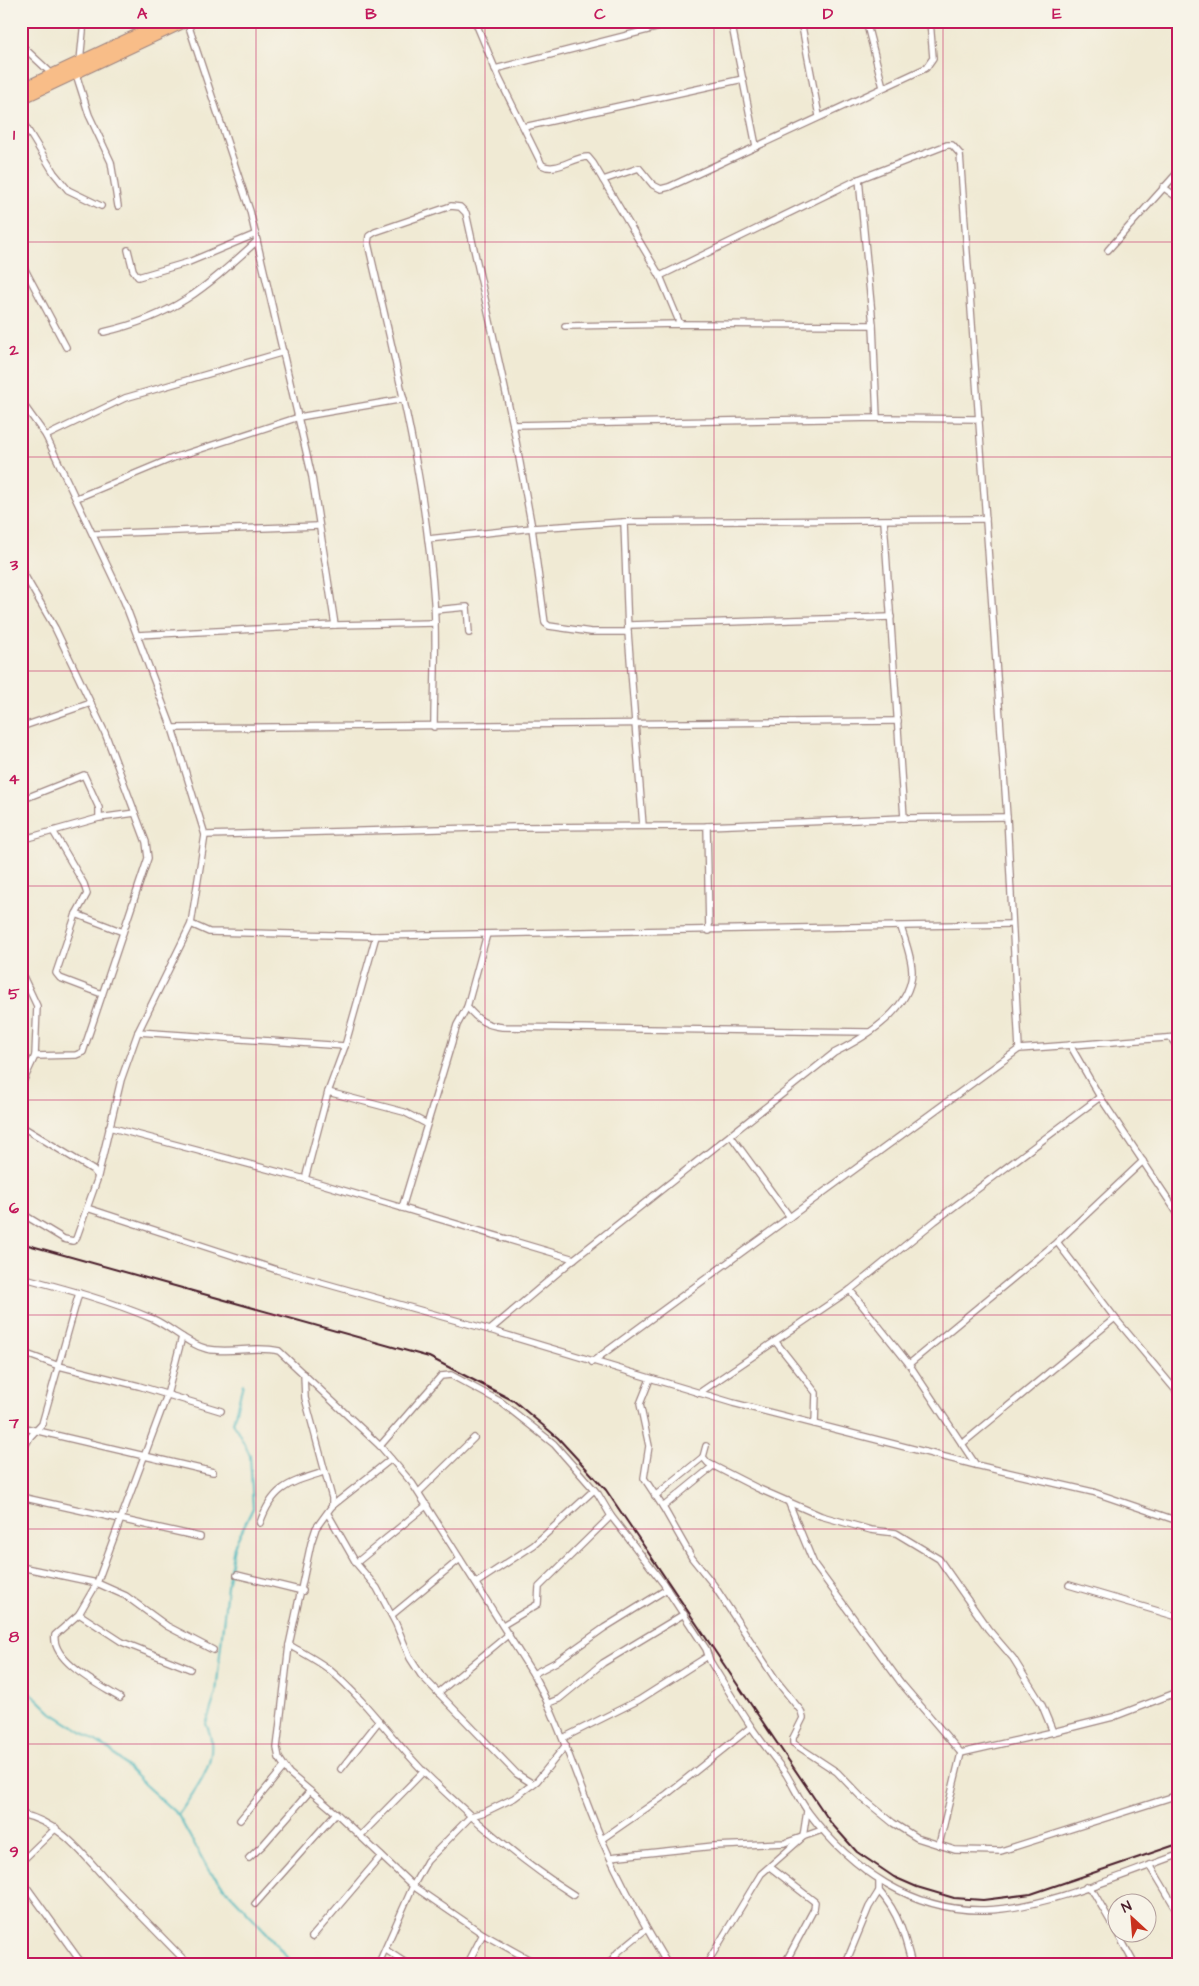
<svg xmlns="http://www.w3.org/2000/svg" width="1199" height="1986" font-family="'Architects Daughter',sans-serif">
<style>
.lines{fill:none;stroke-linecap:round;stroke-linejoin:round}
.stream{stroke:#47b7bd;stroke-width:2}
.street-casing{stroke:#9d8480;stroke-width:8}
.highway-casing{stroke:#9d8480;stroke-width:12}
.street{stroke:#fff;stroke-width:5.5}
.highway{stroke:#f8bd88;stroke-width:10}
.rail{stroke:#4a1f2b;stroke-width:2}
.grid{fill:none;stroke:#c2185b;stroke-width:1;stroke-opacity:0.55}
.neatline{fill:none;stroke:#c2185b;stroke-width:2}
.grid-label{font-size:16px;text-anchor:middle;font-weight:bold;fill:#c2185b}
</style>
<rect width="100%" height="100%" fill="#f7f3e8"/>
<filter id="ink" filterUnits="userSpaceOnUse"><feTurbulence type="fractalNoise" baseFrequency=".02" numOctaves="2"/><feDisplacementMap in="SourceGraphic" scale="10" xChannelSelector="R" yChannelSelector="G"/><feConvolveMatrix kernelMatrix="1 2 1 2 8 2 1 2 1" color-interpolation-filters="sRGB"/></filter>
<filter id="wash" filterUnits="userSpaceOnUse"><feTurbulence type="fractalNoise" baseFrequency=".0096" numOctaves="4" result="noise"/><feDisplacementMap in="SourceGraphic" scale="20" xChannelSelector="R" yChannelSelector="G"/><feGaussianBlur stdDeviation="1.12" result="paint"/><feColorMatrix in="noise" values="0 0 0 0 0 0 0 0 0 0 0 0 0 0 0 0 0 1.4 0 .05"/><feComposite in="paint" operator="in"/></filter>
<g filter="url(#wash)">
<rect width="100%" height="100%" fill="#f0ead4"/>
<g class="lines">
<g class="stream">
<path d="M 21,1683 L 52,1713 L 110,1750 L 145,1785 L 178,1815 L 209,1871 L 267,1933 L 293,1965"/>
<path d="M 178,1815 C 196,1789 223,1757 206,1724 L 216,1693 L 227,1586 L 234,1546 L 253,1508 L 250,1455 L 233,1422 L 243,1384"/>
</g>
</g>
</g>
<g filter="url(#ink)">
<g class="lines">
<defs>
<g id="street">
<path d="M 187,21 L 250,211 L 257,241 L 312,477 L 335,625"/>
<path d="M 475,21 L 499,78 L 542,165 C 556,173 573,157 588,157 L 593,163 L 660,276 L 859,179 L 947,145 L 952,145 L 960,154 L 1007,817 L 1019,1049 L 592,1362"/>
<path d="M 731,21 L 756,146"/>
<path d="M 801,21 L 819,116"/>
<path d="M 866,21 L 883,87"/>
<path d="M 21,45 L 52,74"/>
<path d="M 80,61 L 84,21"/>
<path d="M 495,69 L 683,21"/>
<path d="M 76,74 L 89,115 L 111,162 L 118,206"/>
<path d="M 21,119 L 54,173 L 68,190 L 101,206"/>
<path d="M 524,127 L 743,79"/>
<path d="M 859,179 L 873,325 L 877,418"/>
<path d="M 603,180 L 639,168 L 653,185 L 661,189 L 669,187 L 926,68 L 933,58 L 930,21"/>
<path d="M 1163,187 L 1178,198"/>
<path d="M 128,250 L 133,270 L 138,277 L 189,262 L 256,234"/>
<path d="M 1108,250 L 1178,172"/>
<path d="M 21,262 L 66,347"/>
<path d="M 660,276 L 680,324"/>
<path d="M 565,326 L 680,324 L 873,325"/>
<path d="M 104,332 C 175,316 205,288 257,241"/>
<path d="M 21,401 L 46,436 L 124,601 L 172,728 L 205,835 L 191,924 L 138,1032 L 121,1080 L 97,1180 L 87,1208 L 277,1270 L 490,1330 L 733,1403 L 976,1465 L 1093,1492 L 1178,1521"/>
<path d="M 21,416 L 29,413"/>
<path d="M 46,436 L 125,398 L 284,352"/>
<path d="M 77,498 L 173,458 L 299,417 L 404,399"/>
<path d="M 884,521 L 904,818"/>
<path d="M 624,522 L 628,632 L 643,826"/>
<path d="M 93,534 L 319,526"/>
<path d="M 428,539 L 532,528 L 624,522 L 986,519"/>
<path d="M 21,569 L 55,628 L 105,733 L 146,842 L 148,858 L 83,1052 L 76,1055 L 35,1056"/>
<path d="M 435,610 L 467,607 L 469,633"/>
<path d="M 629,625 L 891,617"/>
<path d="M 628,632 L 591,632 L 549,626 L 545,623 L 532,528 L 513,425 L 877,418 L 980,419"/>
<path d="M 137,635 L 335,625 L 435,623"/>
<path d="M 21,727 L 91,703"/>
<path d="M 434,727 C 434,685 437,643 434,601 C 426,480 395,361 368,243 L 369,236 L 375,232 L 451,206 L 460,207 L 466,213 L 513,425"/>
<path d="M 172,728 L 898,721"/>
<path d="M 21,800 L 84,775 L 99,808 L 99,818"/>
<path d="M 707,826 L 709,931"/>
<path d="M 53,831 L 84,884 L 87,894 L 76,914 L 56,973 L 60,978 L 102,994"/>
<path d="M 205,835 L 516,827 L 707,826 L 904,818 L 1007,817"/>
<path d="M 21,840 L 99,818 L 135,813"/>
<path d="M 76,914 L 123,932"/>
<path d="M 191,924 L 209,932 L 376,936 L 1011,924"/>
<path d="M 21,972 L 37,1006 L 35,1056 L 21,1086"/>
<path d="M 467,1007 C 478,1020 485,1025 502,1027 L 868,1032"/>
<path d="M 138,1032 L 345,1046"/>
<path d="M 1171,1038 L 1178,1048"/>
<path d="M 1070,1045 L 1100,1097 L 1178,1214"/>
<path d="M 1019,1049 L 1178,1037"/>
<path d="M 328,1092 L 404,1112 L 427,1124"/>
<path d="M 21,1126 L 93,1170 L 97,1175"/>
<path d="M 109,1127 L 305,1179 L 574,1259"/>
<path d="M 731,1136 L 790,1217"/>
<path d="M 305,1179 L 328,1092 L 345,1046 L 376,936"/>
<path d="M 402,1208 L 457,1025 L 467,1007 L 487,934"/>
<path d="M 21,1213 L 64,1239 L 73,1241 L 76,1239 L 87,1208"/>
<path d="M 1057,1242 L 1115,1318 L 1178,1393"/>
<path d="M 21,1277 C 66,1289 111,1301 153,1319 C 171,1327 187,1344 207,1349 C 231,1354 255,1345 279,1351 L 380,1446 L 412,1483 L 533,1674 C 562,1727 578,1785 602,1840 C 621,1883 644,1925 668,1965"/>
<path d="M 850,1290 L 909,1364 L 976,1465"/>
<path d="M 490,1330 L 574,1259 L 834,1053 C 864,1038 911,1010 912,972 C 912,958 905,941 901,927"/>
<path d="M 775,1341 L 816,1393 L 815,1424"/>
<path d="M 21,1352 L 59,1366 L 139,1386 L 221,1411"/>
<path d="M 909,1364 L 1057,1242 L 1143,1161"/>
<path d="M 304,1374 L 305,1398 L 332,1498 L 332,1506 L 316,1528 L 311,1543 L 289,1645 L 277,1748 L 279,1758 L 289,1773 L 336,1813 L 413,1886 L 483,1934 L 528,1959 L 548,1965"/>
<path d="M 650,1379 L 640,1404 L 649,1446 L 644,1478 L 663,1507"/>
<path d="M 699,1393 L 850,1290 L 935,1221 L 1100,1097"/>
<path d="M 21,1427 L 213,1472"/>
<path d="M 962,1444 L 1115,1318"/>
<path d="M 380,1446 L 441,1376 L 451,1375 L 501,1402 L 554,1444 L 598,1494 L 611,1516 L 663,1583 L 706,1649 L 710,1661 C 723,1682 736,1704 750,1725 C 761,1742 775,1758 786,1774 C 794,1787 800,1801 809,1813 C 851,1869 913,1912 985,1910 C 1043,1909 1122,1875 1178,1855"/>
<path d="M 706,1446 L 703,1457 L 708,1463 L 757,1488 L 821,1516 L 871,1530 L 896,1533 L 939,1559 L 988,1629 L 1013,1658 L 1041,1703 L 1053,1732 L 1113,1717 L 1178,1692"/>
<path d="M 21,1453 L 30,1437 L 42,1424 L 79,1293"/>
<path d="M 713,1466 L 663,1507 L 692,1558 L 713,1584 L 776,1680 L 801,1711 L 803,1718 L 793,1738 L 793,1743 L 837,1772 L 861,1797 L 893,1823 L 917,1838 L 955,1850 L 1001,1851 L 1178,1795"/>
<path d="M 419,1492 L 474,1438"/>
<path d="M 655,1496 L 703,1457"/>
<path d="M 21,1497 L 200,1537"/>
<path d="M 788,1501 L 814,1564 L 901,1683 L 961,1753"/>
<path d="M 332,1506 L 391,1459"/>
<path d="M 328,1514 L 356,1563 L 377,1588 L 396,1624 L 410,1658 L 421,1675 L 517,1774 L 533,1784"/>
<path d="M 260,1523 C 273,1486 289,1483 324,1472"/>
<path d="M 356,1563 L 427,1505"/>
<path d="M 21,1567 L 97,1583 L 126,1596 L 167,1626 L 213,1650"/>
<path d="M 237,1575 L 303,1591"/>
<path d="M 476,1583 L 534,1545 L 594,1490"/>
<path d="M 1069,1585 L 1178,1617"/>
<path d="M 79,1614 L 122,1642 L 190,1669"/>
<path d="M 392,1615 L 460,1559"/>
<path d="M 503,1625 L 538,1604 L 539,1587 L 611,1516"/>
<path d="M 289,1645 C 303,1653 319,1661 331,1671 C 366,1701 392,1739 424,1772 C 470,1817 520,1861 574,1895"/>
<path d="M 533,1674 L 556,1662 L 604,1628 L 667,1589"/>
<path d="M 438,1693 L 509,1634"/>
<path d="M 120,1698 C 101,1686 51,1661 55,1635 L 79,1614 L 97,1583 L 167,1395 L 182,1337"/>
<path d="M 549,1703 L 559,1699 L 603,1663 L 684,1614"/>
<path d="M 563,1738 L 639,1700 L 708,1656"/>
<path d="M 961,1753 L 1053,1732"/>
<path d="M 341,1769 L 379,1721"/>
<path d="M 21,1814 C 65,1824 85,1858 114,1888 C 139,1914 164,1939 189,1965"/>
<path d="M 240,1820 L 284,1767"/>
<path d="M 360,1836 L 424,1771"/>
<path d="M 602,1839 L 667,1794 L 751,1727"/>
<path d="M 939,1845 L 961,1753"/>
<path d="M 610,1857 L 714,1846 L 785,1843 L 822,1830"/>
<path d="M 249,1858 L 263,1845 L 310,1791"/>
<path d="M 21,1862 L 56,1828"/>
<path d="M 1150,1865 L 1178,1912"/>
<path d="M 770,1867 L 815,1902 L 814,1909 L 784,1965"/>
<path d="M 21,1879 L 83,1965"/>
<path d="M 1086,1887 L 1094,1893 L 1116,1931"/>
<path d="M 879,1891 C 899,1913 905,1937 912,1965"/>
<path d="M 255,1904 L 336,1813"/>
<path d="M 1118,1934 L 1135,1965"/>
<path d="M 312,1937 L 381,1856"/>
<path d="M 386,1950 L 409,1965"/>
<path d="M 378,1965 L 413,1886 L 427,1861 L 471,1816 L 485,1812 L 514,1798 L 537,1781 L 566,1745"/>
<path d="M 467,1965 L 483,1934"/>
<path d="M 608,1965 L 618,1952 L 646,1929"/>
<path d="M 706,1965 L 761,1874 L 803,1837 L 807,1811"/>
<path d="M 845,1965 L 869,1907 L 879,1891 L 879,1880"/>
<path d="M 1175,1965 L 1178,1963"/>
</g>
<g id="highway">
<path d="M 21,89 L 166,21"/>
<path d="M 21,99 L 187,21"/>
</g>
</defs>
<use href="#street" class="street-casing"/>
<use href="#highway" class="highway-casing"/>
<use href="#street" class="street"/>
<use href="#highway" class="highway"/>
<path class="rail" d="M 21,1243 L 429,1357 L 514,1401 L 558,1438 L 606,1490 L 831,1823 L 857,1852 L 894,1877 L 917,1887 L 954,1898 L 983,1900 L 1031,1894 L 1178,1844"/>
</g>
</g>
<path class="grid" d="M 256,21 L 256,1965M 485,21 L 485,1965M 714,21 L 714,1965M 943,21 L 943,1965M 21,242 L 1178,242M 21,457 L 1178,457M 21,671 L 1178,671M 21,886 L 1178,886M 21,1100 L 1178,1100M 21,1315 L 1178,1315M 21,1529 L 1178,1529M 21,1744 L 1178,1744"/>
<rect width="1199" height="1986" fill="none" stroke="#f7f3e8" stroke-width="55"/>
<g transform="translate(1132 1918) rotate(334)"><circle r="24" fill="#f7f3e8" stroke="#b29e9c"/>
<path d="M0-4L9 19L0 12L-9 19Z" fill="#c8321e"/>
<text y="-8" font-size="14" font-weight="bold" text-anchor="middle" fill="#4a1f2b">N</text>
</g>
<rect x="28" y="28" width="1144" height="1930" class="neatline"/>
<g class="grid-label">
<text x="142" y="19">A</text>
<text x="371" y="19">B</text>
<text x="600" y="19">C</text>
<text x="828" y="19">D</text>
<text x="1057" y="19">E</text>
<text x="14" y="140">1</text>
<text x="14" y="355">2</text>
<text x="14" y="570">3</text>
<text x="14" y="784">4</text>
<text x="14" y="999">5</text>
<text x="14" y="1213">6</text>
<text x="14" y="1428">7</text>
<text x="14" y="1642">8</text>
<text x="14" y="1857">9</text>
</g>
</svg>
